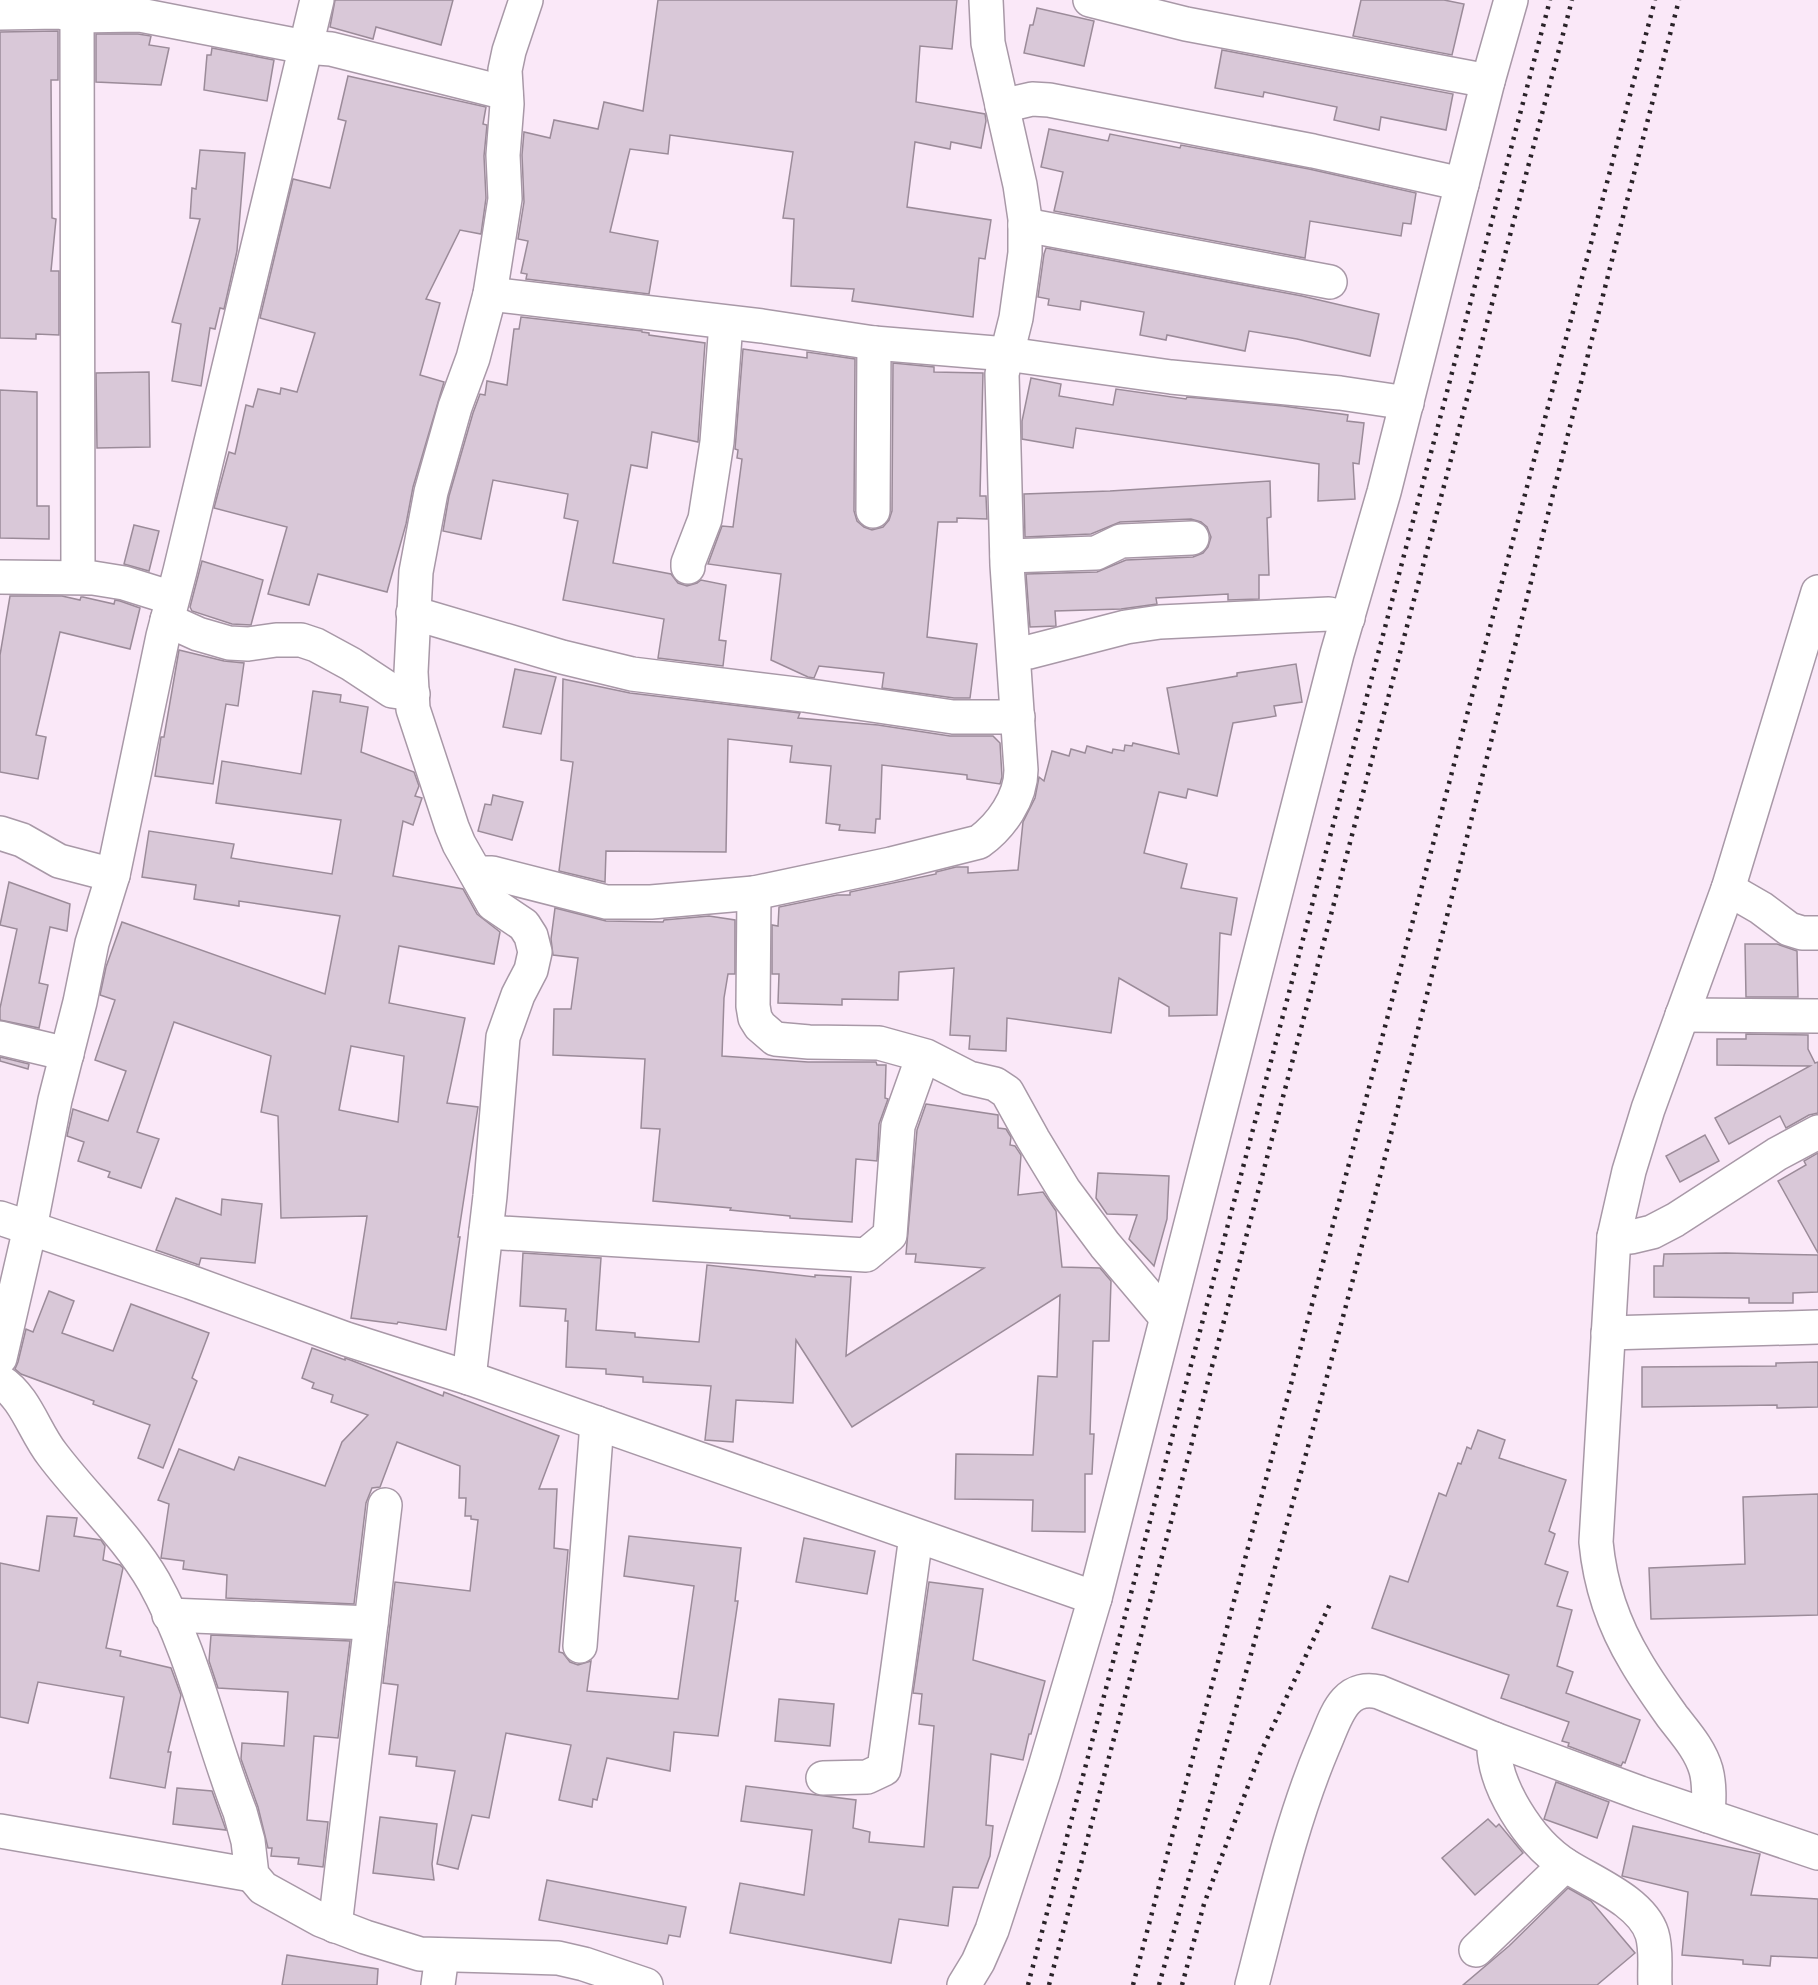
<svg xmlns="http://www.w3.org/2000/svg" width="1818" height="1985" font-family="Roboto,sans-serif">
<style>
.building{fill:#d9c8d8;stroke:#9b8b99;stroke-width:1.5;fill-rule:evenodd}
.lines{fill:none;stroke-linecap:round;stroke-linejoin:round}
.minor-casing{stroke:#a898a7;stroke-width:36}
.minor{stroke:#fff;stroke-width:33}
.rail{stroke:#292228;stroke-width:4.5;stroke-dasharray:3 6;stroke-linecap:butt}
</style>
<rect width="100%" height="100%" fill="#fae8f8"/>
<g class="building">
<path d="M 335,0 L 453,0 L 441,45 L 376,27 L 373,39 L 330,27 Z"/>
<path d="M 658,0 L 957,0 L 952,49 L 920,46 L 916,102 L 985,114 L 986,121 L 981,148 L 951,142 L 950,149 L 915,142 L 907,207 L 991,220 L 985,259 L 979,258 L 973,317 L 852,301 L 854,289 L 791,286 L 794,219 L 783,218 L 793,152 L 670,135 L 668,154 L 630,149 L 610,232 L 658,241 L 649,294 L 526,279 L 527,274 L 521,273 L 528,241 L 518,239 L 524,202 L 522,155 L 524,132 L 550,138 L 554,120 L 598,129 L 604,102 L 643,111 Z"/>
<path d="M 1361,0 L 1444,0 L 1464,4 L 1452,55 L 1353,36 Z"/>
<path d="M 1037,8 L 1094,21 L 1084,66 L 1024,53 L 1030,25 L 1033,25 Z"/>
<path d="M 58,31 L 58,80 L 51,80 L 52,218 L 56,219 L 51,271 L 59,271 L 59,335 L 36,334 L 36,339 L 0,338 L 0,32 Z"/>
<path d="M 96,34 L 138,34 L 151,36 L 149,45 L 169,48 L 161,85 L 96,82 Z"/>
<path d="M 212,48 L 274,60 L 267,101 L 204,90 L 207,55 L 211,55 Z"/>
<path d="M 1222,50 L 1453,94 L 1446,130 L 1381,117 L 1379,130 L 1334,120 L 1337,107 L 1264,92 L 1263,97 L 1215,88 Z"/>
<path d="M 348,76 L 486,107 L 483,124 L 487,125 L 484,156 L 486,198 L 481,234 L 460,230 L 426,299 L 440,303 L 420,375 L 444,382 L 413,487 L 406,524 L 387,592 L 318,574 L 309,605 L 268,594 L 287,527 L 214,508 L 229,452 L 235,454 L 246,405 L 253,407 L 258,389 L 280,394 L 281,388 L 297,392 L 315,333 L 260,318 L 293,179 L 330,188 L 346,121 L 338,119 Z"/>
<path d="M 1049,129 L 1108,141 L 1110,134 L 1180,148 L 1181,145 L 1309,169 L 1416,193 L 1411,224 L 1403,223 L 1401,236 L 1310,221 L 1305,258 L 1054,211 L 1063,172 L 1041,167 Z"/>
<path d="M 200,150 L 245,153 L 237,251 L 224,309 L 220,308 L 215,329 L 210,328 L 201,386 L 172,381 L 181,324 L 172,322 L 200,219 L 190,218 L 192,188 L 196,189 Z"/>
<path d="M 1046,248 L 1302,296 L 1379,314 L 1370,356 L 1297,339 L 1249,331 L 1245,351 L 1167,335 L 1166,340 L 1140,335 L 1144,312 L 1081,301 L 1080,310 L 1048,305 L 1049,299 L 1038,297 L 1044,254 Z"/>
<path d="M 521,317 L 642,331 L 642,332 L 649,333 L 649,335 L 705,343 L 698,442 L 652,432 L 647,468 L 631,465 L 613,563 L 671,574 L 678,583 L 687,586 L 697,583 L 701,580 L 726,585 L 719,640 L 726,641 L 723,666 L 658,658 L 664,619 L 563,600 L 578,521 L 564,518 L 568,494 L 493,480 L 481,539 L 443,531 L 449,496 L 473,413 L 480,394 L 485,395 L 487,381 L 507,385 L 514,329 L 519,329 Z"/>
<path d="M 743,349 L 807,358 L 807,352 L 855,359 L 854,511 L 857,521 L 864,527 L 872,530 L 883,527 L 889,520 L 892,511 L 893,363 L 934,367 L 934,372 L 983,373 L 980,496 L 986,496 L 987,519 L 957,518 L 957,522 L 938,522 L 927,637 L 977,644 L 970,698 L 954,698 L 882,688 L 884,673 L 819,666 L 814,678 L 808,677 L 771,660 L 781,574 L 708,564 L 722,526 L 733,527 L 742,459 L 737,458 L 738,450 L 735,449 Z"/>
<path d="M 149,372 L 150,447 L 97,448 L 96,373 Z"/>
<path d="M 1031,378 L 1061,384 L 1059,396 L 1113,405 L 1116,389 L 1186,399 L 1187,397 L 1283,406 L 1348,415 L 1347,421 L 1364,423 L 1359,464 L 1353,463 L 1355,499 L 1318,501 L 1319,464 L 1076,428 L 1073,448 L 1022,439 L 1022,421 Z"/>
<path d="M 0,390 L 37,392 L 37,506 L 49,506 L 49,539 L 0,538 Z"/>
<path d="M 1270,481 L 1271,517 L 1267,518 L 1269,575 L 1259,575 L 1259,599 L 1228,600 L 1228,594 L 1156,598 L 1157,604 L 1121,609 L 1055,611 L 1056,626 L 1030,627 L 1026,574 L 1097,572 L 1126,560 L 1193,557 L 1203,553 L 1208,547 L 1211,537 L 1207,527 L 1201,522 L 1191,519 L 1120,522 L 1091,534 L 1025,537 L 1024,494 L 1110,491 Z"/>
<path d="M 134,525 L 159,531 L 149,571 L 124,564 Z"/>
<path d="M 202,561 L 263,580 L 251,625 L 232,624 L 192,611 L 190,607 Z"/>
<path d="M 10,596 L 62,596 L 80,600 L 81,597 L 83,597 L 114,604 L 115,600 L 120,601 L 140,608 L 130,649 L 60,632 L 36,735 L 46,737 L 38,779 L 0,772 L 0,655 Z"/>
<path d="M 179,650 L 224,661 L 244,663 L 238,706 L 226,704 L 213,784 L 155,776 L 161,737 L 164,737 Z"/>
<path d="M 1296,664 L 1302,702 L 1274,706 L 1276,716 L 1233,723 L 1217,796 L 1188,789 L 1186,798 L 1159,792 L 1144,853 L 1187,864 L 1181,888 L 1237,898 L 1231,935 L 1220,933 L 1217,1015 L 1169,1016 L 1169,1007 L 1119,978 L 1111,1033 L 1007,1018 L 1006,1051 L 969,1049 L 970,1036 L 950,1035 L 954,968 L 899,972 L 898,1000 L 842,999 L 842,1005 L 778,1003 L 779,974 L 772,974 L 772,925 L 778,926 L 779,907 L 837,895 L 850,895 L 850,892 L 936,874 L 936,872 L 956,867 L 968,867 L 968,873 L 1018,870 L 1023,822 L 1035,798 L 1039,777 L 1044,781 L 1052,751 L 1069,756 L 1071,749 L 1085,753 L 1087,746 L 1112,753 L 1113,749 L 1124,751 L 1125,745 L 1132,746 L 1133,743 L 1179,754 L 1167,688 L 1237,676 L 1237,673 Z"/>
<path d="M 515,669 L 556,677 L 541,734 L 503,727 Z"/>
<path d="M 563,679 L 630,693 L 800,713 L 798,718 L 878,725 L 950,736 L 993,736 L 1000,743 L 1002,777 L 1000,784 L 967,779 L 967,775 L 882,765 L 880,819 L 876,819 L 875,833 L 839,830 L 840,825 L 826,823 L 831,766 L 790,762 L 792,746 L 728,739 L 726,852 L 606,851 L 605,882 L 559,871 L 573,762 L 561,760 Z"/>
<path d="M 313,691 L 341,695 L 340,702 L 368,707 L 361,752 L 414,772 L 419,786 L 415,796 L 422,798 L 413,825 L 403,821 L 393,876 L 463,889 L 477,914 L 500,932 L 494,964 L 399,946 L 389,1003 L 465,1018 L 447,1103 L 478,1107 L 458,1237 L 460,1237 L 446,1330 L 398,1322 L 397,1324 L 351,1318 L 367,1216 L 281,1218 L 278,1116 L 261,1112 L 271,1056 L 174,1022 L 137,1132 L 159,1139 L 141,1188 L 108,1177 L 110,1172 L 78,1161 L 84,1142 L 67,1136 L 73,1109 L 108,1121 L 126,1071 L 95,1060 L 115,1000 L 100,995 L 106,967 L 122,922 L 325,994 L 340,916 L 239,901 L 239,906 L 194,899 L 196,885 L 142,877 L 149,831 L 234,844 L 231,858 L 332,874 L 341,820 L 216,803 L 222,761 L 301,774 ZM 351,1046 L 404,1056 L 398,1122 L 339,1110 Z"/>
<path d="M 493,795 L 523,802 L 512,840 L 478,831 L 485,804 L 491,805 Z"/>
<path d="M 9,882 L 70,904 L 67,931 L 50,927 L 39,983 L 48,985 L 39,1028 L 0,1020 L 0,1008 L 17,929 L 0,925 Z"/>
<path d="M 555,908 L 606,921 L 663,922 L 664,920 L 709,916 L 735,920 L 735,974 L 728,974 L 724,998 L 722,1056 L 808,1062 L 876,1062 L 877,1065 L 886,1065 L 885,1098 L 888,1099 L 879,1124 L 877,1161 L 856,1159 L 852,1222 L 790,1218 L 790,1216 L 730,1210 L 731,1208 L 653,1201 L 660,1129 L 641,1128 L 645,1059 L 553,1055 L 554,1009 L 571,1009 L 578,958 L 553,955 L 551,939 Z"/>
<path d="M 1745,944 L 1777,944 L 1797,951 L 1798,997 L 1746,997 Z"/>
<path d="M 1746,1034 L 1808,1035 L 1808,1049 L 1815,1063 L 1818,1062 L 1818,1113 L 1809,1115 L 1786,1128 L 1780,1116 L 1729,1144 L 1715,1118 L 1810,1066 L 1717,1065 L 1717,1039 L 1746,1039 Z"/>
<path d="M 0,1057 L 29,1064 L 28,1069 L 0,1061 Z"/>
<path d="M 926,1104 L 998,1115 L 998,1128 L 1006,1129 L 1011,1137 L 1010,1145 L 1015,1146 L 1021,1155 L 1018,1195 L 1043,1192 L 1056,1211 L 1062,1267 L 1100,1268 L 1111,1281 L 1109,1341 L 1093,1341 L 1090,1434 L 1094,1434 L 1092,1474 L 1085,1474 L 1085,1532 L 1032,1531 L 1033,1500 L 955,1499 L 956,1454 L 1033,1455 L 1038,1376 L 1057,1377 L 1060,1295 L 852,1427 L 796,1340 L 793,1403 L 736,1400 L 733,1442 L 705,1440 L 711,1386 L 643,1382 L 643,1377 L 606,1374 L 606,1369 L 566,1367 L 568,1321 L 565,1321 L 566,1309 L 520,1306 L 523,1253 L 601,1258 L 596,1330 L 635,1333 L 635,1337 L 699,1342 L 707,1265 L 815,1277 L 815,1275 L 851,1277 L 846,1356 L 984,1268 L 915,1262 L 916,1254 L 906,1254 L 917,1130 Z"/>
<path d="M 1705,1135 L 1719,1161 L 1680,1182 L 1666,1156 Z"/>
<path d="M 1818,1153 L 1818,1253 L 1778,1181 L 1806,1165 L 1804,1161 Z"/>
<path d="M 1098,1173 L 1169,1176 L 1167,1219 L 1154,1266 L 1129,1239 L 1137,1215 L 1107,1214 L 1096,1198 Z"/>
<path d="M 176,1198 L 221,1215 L 222,1199 L 262,1204 L 255,1263 L 201,1258 L 199,1265 L 156,1250 Z"/>
<path d="M 1726,1253 L 1818,1255 L 1818,1292 L 1793,1293 L 1793,1303 L 1749,1303 L 1749,1298 L 1654,1297 L 1654,1266 L 1663,1266 L 1664,1254 Z"/>
<path d="M 49,1291 L 74,1301 L 62,1333 L 113,1351 L 131,1304 L 209,1333 L 192,1378 L 197,1381 L 163,1468 L 138,1458 L 150,1425 L 93,1404 L 94,1401 L 21,1374 L 15,1369 L 18,1362 L 26,1329 L 33,1332 Z"/>
<path d="M 312,1348 L 345,1360 L 345,1358 L 353,1361 L 443,1396 L 444,1392 L 559,1436 L 539,1489 L 557,1489 L 554,1548 L 568,1550 L 559,1652 L 563,1653 L 570,1662 L 578,1665 L 591,1661 L 587,1691 L 678,1699 L 694,1586 L 624,1576 L 629,1536 L 741,1548 L 735,1601 L 738,1601 L 718,1736 L 674,1732 L 670,1771 L 607,1758 L 597,1800 L 593,1799 L 592,1807 L 559,1800 L 571,1745 L 506,1733 L 489,1818 L 472,1815 L 458,1869 L 437,1864 L 455,1771 L 416,1766 L 417,1757 L 389,1754 L 398,1685 L 383,1683 L 395,1582 L 470,1591 L 478,1520 L 471,1519 L 471,1516 L 465,1516 L 466,1498 L 459,1498 L 460,1466 L 397,1442 L 380,1487 L 372,1488 L 366,1503 L 354,1604 L 226,1598 L 227,1575 L 183,1569 L 184,1561 L 161,1558 L 169,1504 L 158,1500 L 179,1449 L 234,1470 L 239,1457 L 325,1486 L 342,1442 L 368,1415 L 331,1402 L 333,1395 L 312,1388 L 314,1383 L 302,1378 Z"/>
<path d="M 1818,1362 L 1818,1407 L 1777,1408 L 1777,1405 L 1642,1407 L 1642,1367 L 1776,1366 L 1776,1363 Z"/>
<path d="M 1478,1430 L 1505,1440 L 1499,1458 L 1566,1480 L 1549,1531 L 1555,1534 L 1545,1564 L 1568,1572 L 1557,1606 L 1572,1610 L 1557,1666 L 1573,1672 L 1566,1693 L 1640,1720 L 1625,1763 L 1623,1762 L 1621,1766 L 1568,1746 L 1569,1743 L 1562,1741 L 1569,1722 L 1501,1698 L 1509,1675 L 1372,1628 L 1390,1576 L 1408,1582 L 1439,1493 L 1446,1496 L 1458,1463 L 1461,1464 L 1467,1447 L 1471,1449 Z"/>
<path d="M 1818,1494 L 1818,1615 L 1651,1619 L 1649,1568 L 1745,1564 L 1743,1497 Z"/>
<path d="M 47,1516 L 77,1518 L 74,1536 L 101,1540 L 105,1546 L 103,1560 L 120,1565 L 123,1568 L 106,1648 L 121,1651 L 120,1656 L 171,1668 L 181,1695 L 168,1752 L 171,1752 L 165,1788 L 110,1778 L 124,1697 L 38,1682 L 28,1723 L 0,1717 L 0,1563 L 39,1571 Z"/>
<path d="M 804,1538 L 875,1551 L 867,1594 L 796,1582 Z"/>
<path d="M 929,1582 L 983,1589 L 973,1660 L 1045,1681 L 1031,1734 L 1029,1734 L 1023,1760 L 991,1754 L 986,1825 L 993,1826 L 990,1856 L 978,1888 L 953,1887 L 948,1926 L 899,1919 L 891,1963 L 730,1933 L 740,1883 L 804,1895 L 812,1830 L 741,1821 L 746,1786 L 856,1800 L 853,1828 L 870,1832 L 869,1842 L 924,1847 L 934,1726 L 919,1724 L 922,1694 L 913,1693 Z"/>
<path d="M 211,1635 L 350,1641 L 338,1738 L 314,1736 L 307,1820 L 328,1822 L 323,1867 L 298,1864 L 299,1858 L 271,1856 L 272,1848 L 268,1848 L 258,1807 L 241,1759 L 242,1743 L 284,1746 L 288,1692 L 218,1688 L 209,1661 Z"/>
<path d="M 779,1699 L 834,1704 L 830,1746 L 775,1741 Z"/>
<path d="M 1556,1782 L 1609,1802 L 1597,1838 L 1544,1819 Z"/>
<path d="M 177,1788 L 212,1791 L 226,1830 L 173,1824 Z"/>
<path d="M 380,1817 L 437,1824 L 432,1864 L 434,1880 L 373,1873 Z"/>
<path d="M 1488,1819 L 1496,1827 L 1499,1824 L 1523,1853 L 1475,1895 L 1442,1858 Z"/>
<path d="M 1633,1826 L 1760,1854 L 1751,1895 L 1818,1899 L 1818,1958 L 1771,1956 L 1770,1966 L 1743,1964 L 1743,1960 L 1682,1955 L 1688,1892 L 1622,1876 Z"/>
<path d="M 547,1880 L 686,1907 L 680,1937 L 669,1935 L 667,1944 L 539,1920 Z"/>
<path d="M 1568,1888 L 1591,1901 L 1635,1953 L 1597,1985 L 1463,1985 L 1509,1946 Z"/>
<path d="M 287,1955 L 378,1969 L 377,1985 L 282,1985 Z"/>
</g>
<g class="lines">
<defs>
<g id="minor">
<path d="M 1090,0 L 1186,24 L 1488,81"/>
<path d="M 0,13 L 59,12 L 77,16 L 140,15 L 305,47 L 331,49 L 506,93"/>
<path d="M 77,16 L 78,577"/>
<path d="M 1002,106 L 1032,99 L 1049,100 L 1313,151 L 1462,184"/>
<path d="M 1025,225 L 1330,282"/>
<path d="M 490,294 L 762,326 L 874,343 L 1007,354 L 1171,377 L 1340,393 L 1407,403"/>
<path d="M 873,511 L 874,343"/>
<path d="M 1007,556 L 1096,553 L 1121,541 L 1192,538"/>
<path d="M 688,567 L 688,563 L 705,519 L 717,442 L 726,323"/>
<path d="M 0,577 L 93,578 L 124,583 L 172,598"/>
<path d="M 413,613 L 562,657 L 632,674 L 804,695 L 953,717 L 1018,717"/>
<path d="M 167,620 L 198,634 L 229,643 L 248,644 L 276,640 L 301,640 L 316,645 L 351,664 L 392,691 L 413,694"/>
<path d="M 1014,654 L 1029,652 L 1126,627 L 1160,622 L 1329,614 L 1348,618"/>
<path d="M 0,833 L 22,840 L 59,861 L 113,875"/>
<path d="M 477,873 L 492,873 L 606,902 L 651,902 L 754,893 L 891,864 L 979,842 C 1001,826 1021,798 1021,770 L 1007,565 L 1002,374 L 1016,318 L 1025,253 L 1025,219 L 1020,185 L 988,43 L 986,0"/>
<path d="M 1728,889 L 1761,908 L 1789,929 L 1802,933 L 1818,933"/>
<path d="M 754,893 L 753,1006 L 755,1018 L 760,1026 L 775,1039 L 809,1042 L 879,1043 L 926,1056 L 969,1078 L 995,1084 L 1007,1092 L 1033,1139 L 1064,1190 L 1105,1245 L 1166,1317"/>
<path d="M 1682,1015 L 1818,1016"/>
<path d="M 0,1038 L 67,1054"/>
<path d="M 0,1218 L 190,1282 L 346,1339 L 469,1378 L 1095,1598"/>
<path d="M 486,1232 L 866,1255 L 890,1235 L 898,1126 L 923,1056"/>
<path d="M 1614,1237 L 1631,1237 L 1652,1232 L 1675,1220 L 1777,1154 L 1818,1132"/>
<path d="M 1608,1333 L 1818,1327"/>
<path d="M 0,1358 L 30,1228 L 55,1100 L 80,1002 L 92,943 L 113,875 L 163,636 L 180,571 L 317,0"/>
<path d="M 469,1378 L 490,1196 L 503,1037 L 518,995 L 531,970 L 535,952 L 531,936 L 524,925 L 493,904 L 459,844 L 452,827 L 413,709 L 411,672 L 416,572 L 431,492 L 455,407 L 473,358 L 490,294 L 505,199 L 503,155 L 507,104 L 505,70 L 509,51 L 526,0"/>
<path d="M 0,1381 C 26,1398 34,1431 52,1454 C 85,1498 127,1535 154,1582 C 194,1654 210,1736 240,1812 L 248,1841 L 252,1875 L 263,1888 L 321,1920 L 365,1937 L 420,1954 L 558,1958 L 584,1964 L 646,1985"/>
<path d="M 169,1615 L 371,1623"/>
<path d="M 580,1646 L 597,1423"/>
<path d="M 1494,1739 C 1491,1784 1530,1843 1567,1866 C 1594,1883 1642,1902 1652,1934 C 1657,1950 1654,1969 1655,1985"/>
<path d="M 823,1778 L 867,1777 L 884,1769 L 916,1536"/>
<path d="M 1708,1816 C 1709,1801 1710,1785 1706,1770 C 1700,1749 1685,1733 1672,1716 C 1660,1699 1647,1681 1636,1662 C 1613,1624 1600,1585 1596,1542 L 1614,1237 L 1629,1171 L 1648,1109 L 1728,889 L 1818,592"/>
<path d="M 0,1831 L 252,1875"/>
<path d="M 335,1926 L 385,1505"/>
<path d="M 1476,1950 L 1565,1865"/>
<path d="M 438,1985 L 442,1955"/>
<path d="M 964,1985 L 978,1962 L 992,1930 L 1043,1774 L 1095,1598 L 1337,654 L 1384,492 L 1488,81 L 1511,0"/>
<path d="M 1252,1985 C 1273,1905 1291,1823 1323,1747 C 1330,1732 1335,1713 1346,1701 C 1355,1691 1367,1689 1379,1692 L 1494,1739 L 1640,1793 L 1818,1853"/>
</g>
</defs>
<use href="#minor" class="minor-casing"/>
<use href="#minor" class="minor"/>
<g class="rail">
<path d="M 1028,1985 L 1550,0"/>
<path d="M 1049,1985 L 1572,0"/>
<path d="M 1133,1985 L 1655,0"/>
<path d="M 1159,1985 C 1241,1690 1324,1396 1400,1099 C 1495,733 1583,366 1679,0"/>
<path d="M 1182,1985 L 1204,1904 L 1260,1754 L 1330,1604"/>
</g>
</g>
</svg>
